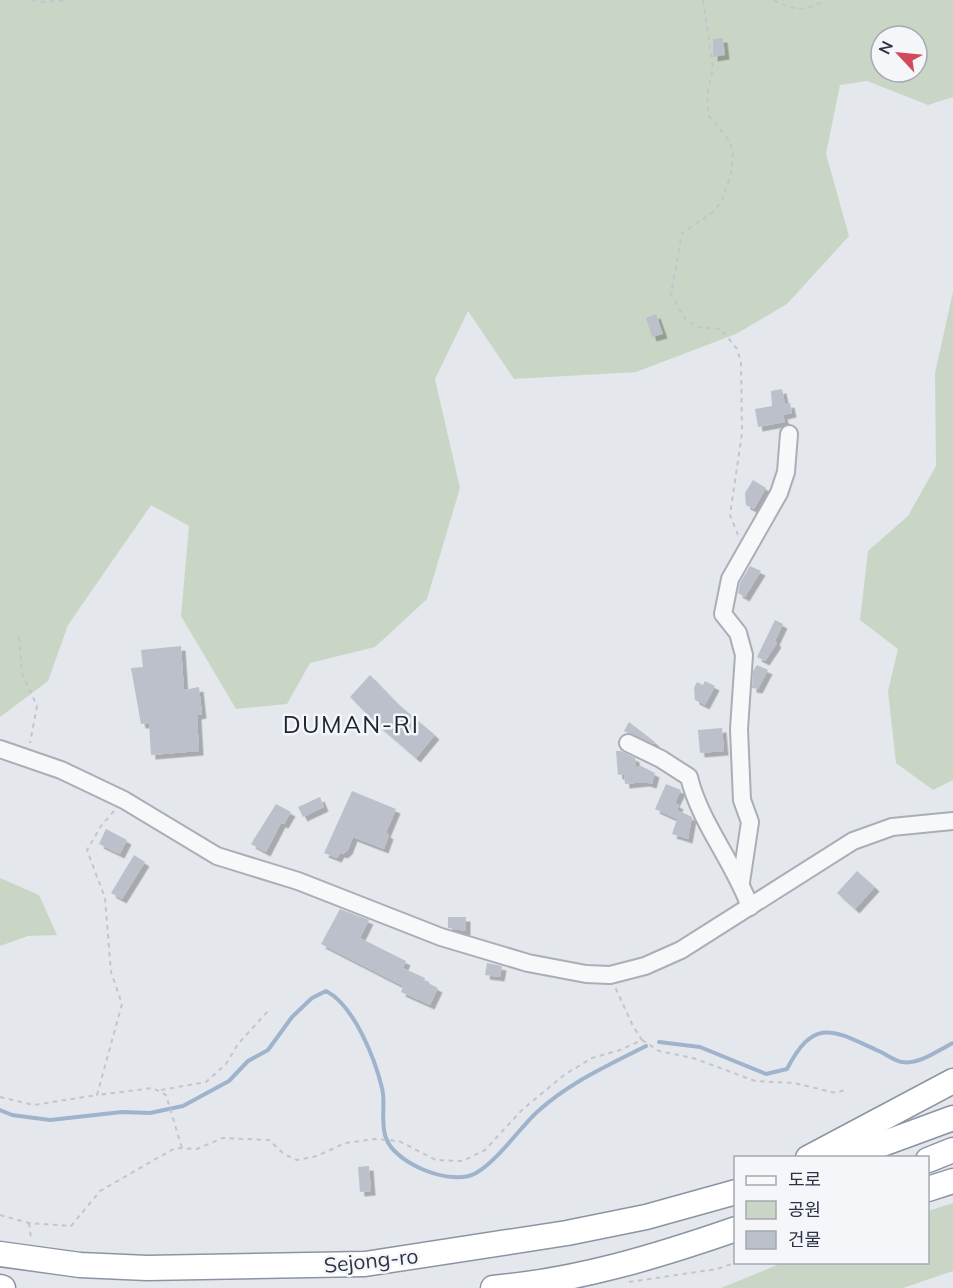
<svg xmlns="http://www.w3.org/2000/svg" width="953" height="1288" font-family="Mulish,'Noto Sans KR',sans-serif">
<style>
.green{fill:#c9d6c5;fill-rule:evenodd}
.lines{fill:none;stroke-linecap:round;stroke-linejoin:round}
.stream{stroke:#9fb4cc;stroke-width:4}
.building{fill:#bbc0ca;filter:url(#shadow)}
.minor-casing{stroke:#a9aeb7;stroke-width:20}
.highway-casing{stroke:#8b94a3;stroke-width:27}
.path{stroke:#c2c5cb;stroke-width:2;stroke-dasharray:4.5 4.5;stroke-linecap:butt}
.minor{stroke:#f7f8fa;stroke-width:16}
.highway{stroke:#fff;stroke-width:24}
.labels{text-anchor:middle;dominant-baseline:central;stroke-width:5;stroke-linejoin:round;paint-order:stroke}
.street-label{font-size:21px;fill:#2b3445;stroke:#f4f6f9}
.quarter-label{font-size:24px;letter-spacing:1.5px;fill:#1d2536;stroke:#f4f6f9}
</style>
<defs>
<filter id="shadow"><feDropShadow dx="4.5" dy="4.5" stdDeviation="0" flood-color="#0004"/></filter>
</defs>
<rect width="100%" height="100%" fill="#e4e7ec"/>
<g class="green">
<path d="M 0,0 L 953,0 L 953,97 L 928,105 L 867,81 L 840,85 L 826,154 L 849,236 L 787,304 L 736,334 L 636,372 L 514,379 L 468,311 L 435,379 L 460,488 L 427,599 L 375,647 L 310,663 L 287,704 L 236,709 L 181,616 L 189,526 L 151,505 L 68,625 L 48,681 L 0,717 ZM 881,36 L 917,36 L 917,72 L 881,72 Z"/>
<path d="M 953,292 L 953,780 L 933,790 L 896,763 L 888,691 L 898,649 L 860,620 L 868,551 L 908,516 L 936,466 L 935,373 Z"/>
<path d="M 0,878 L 39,895 L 57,935 L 28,936 L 0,946 Z"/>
<path d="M 953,1203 L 953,1271 L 903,1288 L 721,1288 L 782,1263 L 928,1262 L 928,1211 Z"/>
</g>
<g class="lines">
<g class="stream">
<path d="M 659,1042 L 700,1047 L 766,1074 L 787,1069 C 815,1015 834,1031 881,1052 C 887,1055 895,1061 902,1062 C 920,1065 938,1050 953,1043"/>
<path d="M 0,1110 L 12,1115 L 50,1120 L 122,1112 L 150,1113 L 183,1106 L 229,1081 L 248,1061 L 268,1050 L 292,1017 L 312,998 L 326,991 C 354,1005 375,1059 382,1088 C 386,1103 380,1123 386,1138 C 395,1164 452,1187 476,1173 C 497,1161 519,1129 537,1112 C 570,1082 607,1066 646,1046"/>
</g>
</g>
<g class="building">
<path d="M 723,38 L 725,55 L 713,57 L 713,39 Z"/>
<path d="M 656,314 L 663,334 L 652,337 L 646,318 Z"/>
<path d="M 782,389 L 785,404 L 790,403 L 792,413 L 783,415 L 785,422 L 758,427 L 755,409 L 772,406 L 771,391 Z"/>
<path d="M 753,480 L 766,488 L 754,509 L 746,505 L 745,493 Z"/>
<path d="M 750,566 L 761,571 L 745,597 L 738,593 L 740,583 Z"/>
<path d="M 775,620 L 783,624 L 775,641 L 777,643 L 765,661 L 757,657 Z"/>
<path d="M 181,646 L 184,690 L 199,687 L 202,714 L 197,715 L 199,751 L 151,755 L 149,723 L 141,724 L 131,668 L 143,667 L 141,650 Z"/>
<path d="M 757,665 L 768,670 L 758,689 L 752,688 L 753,671 Z"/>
<path d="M 370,675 L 398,704 L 435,735 L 416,758 L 379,726 L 350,697 Z"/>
<path d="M 705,681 L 715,686 L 705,705 L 695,700 L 694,688 L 697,682 L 703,685 Z"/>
<path d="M 629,722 L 655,742 L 654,744 L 624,731 Z"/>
<path d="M 722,728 L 724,751 L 700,753 L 698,730 Z"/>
<path d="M 616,751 L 621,751 L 635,758 L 636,767 L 641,766 L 655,773 L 652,784 L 645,782 L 625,784 L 624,774 L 618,775 Z"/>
<path d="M 666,784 L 681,790 L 675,803 L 679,805 L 677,810 L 692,817 L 688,839 L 672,834 L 677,819 L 655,809 Z"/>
<path d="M 352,791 L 396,809 L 386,833 L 389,835 L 384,849 L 353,837 L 348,850 L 343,854 L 340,853 L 337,858 L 324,853 Z"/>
<path d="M 320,797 L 324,807 L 303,817 L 298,807 Z"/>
<path d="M 276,804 L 291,812 L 284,824 L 281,823 L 266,852 L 251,844 Z"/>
<path d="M 106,829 L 127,840 L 120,854 L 99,844 Z"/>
<path d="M 134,855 L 145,862 L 122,899 L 111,893 Z"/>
<path d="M 857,871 L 875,887 L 855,909 L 837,893 Z"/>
<path d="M 340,909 L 369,920 L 360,938 L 406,961 L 403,968 L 425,978 L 424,981 L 438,988 L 430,1005 L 401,992 L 403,986 L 321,944 Z"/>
<path d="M 448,917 L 466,917 L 466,931 L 448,928 Z"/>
<path d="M 487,963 L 502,966 L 500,977 L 485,975 Z"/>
<path d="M 369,1166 L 371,1191 L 360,1192 L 358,1167 Z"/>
</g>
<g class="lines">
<defs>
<g id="minor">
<path d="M 628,743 L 661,759 L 689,777 C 700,823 734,862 750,907"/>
<path d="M 0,749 L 61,770 L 124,800 L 217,856 L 298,881 L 441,937 L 528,963 L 586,974 L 610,975 L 645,966 L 681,950 L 853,841 L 892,827 L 953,821"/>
<path d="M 741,882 L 750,822 L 742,800 L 739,729 L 744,655 L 738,633 L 723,614 L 730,579 L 779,493 L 786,472 L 789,434"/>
</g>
<g id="highway">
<path d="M 808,1158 L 953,1081"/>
<path d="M 844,1158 L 953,1118"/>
<path d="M 928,1160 L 953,1150"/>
<path d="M 928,1189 L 953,1181"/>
<path d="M 0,1254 L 80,1265 L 147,1268 L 365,1264 L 567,1233 L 646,1217 L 736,1192"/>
<path d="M 0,1287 L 3,1288"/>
<path d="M 493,1288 C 579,1280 655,1257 736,1229"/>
</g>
</defs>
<use href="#minor" class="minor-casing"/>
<use href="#highway" class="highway-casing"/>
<g class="path">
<path d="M 32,0 L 43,2 L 69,0"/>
<path d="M 703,0 L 713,68 L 707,94 L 709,116 L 729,140 L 733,153 L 731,173 L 722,201 L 712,213 L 682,233 L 671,294 L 685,319 L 697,327 L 721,329 L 737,349 L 741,362 L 742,433 L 730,515 L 738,535"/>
<path d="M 774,0 C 794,11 805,12 825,0"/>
<path d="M 19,637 L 22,674 L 37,706 L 30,743"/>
<path d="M 114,811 L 101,826 L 87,850 L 105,898 L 111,972 L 122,1004 L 97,1095 L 153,1088 L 166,1095 L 182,1148"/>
<path d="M 642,1040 L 659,1051 L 693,1058 L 755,1081 L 794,1083 L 836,1093 L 844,1090"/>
<path d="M 161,1090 L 206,1082 L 226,1064 L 238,1044 L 268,1011"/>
<path d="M 0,1097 L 34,1105 L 97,1095"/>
<path d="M 0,1215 L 29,1223 L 71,1226 L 100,1191 L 175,1148 L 197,1149 L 223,1138 L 269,1140 L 284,1154 L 297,1160 L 317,1156 L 345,1143 L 375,1139 L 399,1141 L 436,1160 L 463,1161 L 485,1150 L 522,1110 L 564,1075 L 592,1058 L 620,1050 L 642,1040 L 633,1026 L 615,987"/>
<path d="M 29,1223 L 31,1238"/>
<path d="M 629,1282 L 717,1269 L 738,1262"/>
</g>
<use href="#minor" class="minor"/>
<use href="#highway" class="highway"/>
</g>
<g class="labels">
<g class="street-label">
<text transform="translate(371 1260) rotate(-6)">Sejong-ro</text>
</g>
<g class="quarter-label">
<text x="351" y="724">DUMAN-RI</text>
</g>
</g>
<rect x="734" y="1156" width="195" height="108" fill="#f4f6f9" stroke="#a4a8b1" stroke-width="1.5"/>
<rect x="746" y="1176" width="30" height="9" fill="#f7f8fa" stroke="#a4a8b1" stroke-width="1.5"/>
<text x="788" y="1186" font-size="18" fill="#2b3445">도로</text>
<rect x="746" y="1201" width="30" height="18" fill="#c9d6c5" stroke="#a4a8b1" stroke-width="1.5"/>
<text x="788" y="1216" font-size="18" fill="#2b3445">공원</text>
<rect x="746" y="1231" width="30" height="18" fill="#bbc0ca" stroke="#a4a8b1" stroke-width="1.5"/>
<text x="788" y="1246" font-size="18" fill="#2b3445">건물</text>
<g transform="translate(899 54) rotate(296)"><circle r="28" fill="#f4f6f9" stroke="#a4a8b1" stroke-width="1.5"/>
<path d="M0-4.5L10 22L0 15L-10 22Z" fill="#d1495b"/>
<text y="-9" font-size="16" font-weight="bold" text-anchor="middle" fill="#2b3445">N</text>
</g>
</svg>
